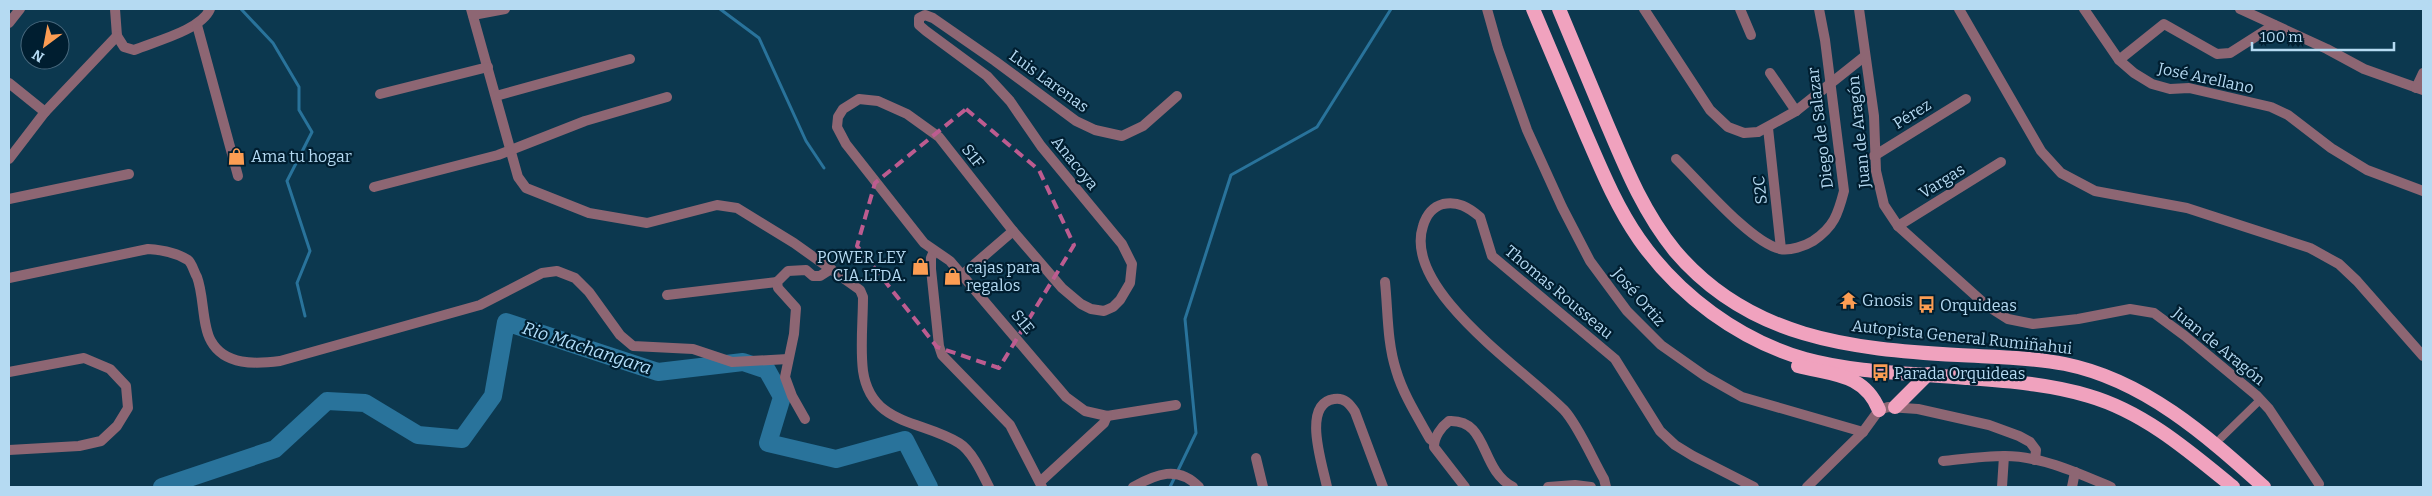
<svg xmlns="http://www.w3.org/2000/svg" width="2432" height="496" font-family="Bitter,serif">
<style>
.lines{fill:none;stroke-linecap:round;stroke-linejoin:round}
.stream{stroke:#29739b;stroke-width:3}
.river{stroke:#29739b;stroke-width:18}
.pedestrian{stroke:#8d6673;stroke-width:8}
.minor{stroke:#8d6673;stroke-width:10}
.trunk{stroke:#f0a2be;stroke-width:14}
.marked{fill:none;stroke:#bd5c90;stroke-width:4;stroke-dasharray:10 6;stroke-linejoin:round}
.labels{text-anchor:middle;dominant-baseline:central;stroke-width:4.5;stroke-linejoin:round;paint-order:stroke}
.street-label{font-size:16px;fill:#b5daf2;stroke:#001e30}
.poi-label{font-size:16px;fill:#b5daf2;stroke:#001e30;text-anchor:start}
.water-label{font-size:18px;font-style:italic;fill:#b2defa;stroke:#001e30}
</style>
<rect width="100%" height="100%" fill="#0c384f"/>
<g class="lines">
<g class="stream">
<path d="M 241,9 L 273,43 L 299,87 L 299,110 L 312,132 L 287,181 L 310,251 L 297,283 L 305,316"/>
<path d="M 720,9 L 759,38 L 806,141 L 824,168"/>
<path d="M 1170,487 L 1196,433 L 1185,319 L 1231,175 L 1317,127 L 1391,9"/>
</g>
<path class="river" d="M 162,487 L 275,449 L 327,401 L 365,403 L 418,435 L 462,439 L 493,396 L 506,322 L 658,372 L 743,362 L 767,370 L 782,397 L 768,443 L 836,459 L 905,440 L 929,487"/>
<path class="pedestrian" d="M 2221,438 L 2260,400"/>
<g class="minor">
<path d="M 115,9 L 117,36 L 124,47 L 134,50 C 156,41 201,30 210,9"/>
<path d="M 471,9 L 518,177 L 526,188 L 589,213 L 647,223 L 717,205 L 737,208 L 794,243 L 860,290 L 863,297 C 863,321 860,347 863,371 C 871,426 923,420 959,443 C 972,451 982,473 989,487"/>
<path d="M 1487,9 L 1498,48 L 1527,130 L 1562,207 L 1590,261 L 1627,311 L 1661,345 L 1705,376 L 1742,397 L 1863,432"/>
<path d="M 1644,9 L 1710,110 L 1728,127 L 1744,133 L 1758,132 L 1796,111 L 1865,56"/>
<path d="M 1740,9 L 1751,35"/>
<path d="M 1859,9 L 1874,116 L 1876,171 L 1884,205 L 1898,226 L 1986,305 L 2008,319 L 2033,324 L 2078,319 L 2130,309 L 2154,313 L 2185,336 L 2256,395 L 2269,409 L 2319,484"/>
<path d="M 1959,9 L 2041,151 L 2061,173 L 2095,191 L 2187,208 L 2310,248 L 2339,264 L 2357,281 L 2423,356"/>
<path d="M 2084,9 L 2119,60 L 2134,73 L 2152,84 L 2170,89 L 2189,88 L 2271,107 L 2288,115 L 2331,148 L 2367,170 L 2423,191"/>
<path d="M 2240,9 L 2327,49 L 2364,69 L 2423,90"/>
<path d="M 473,15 L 505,9"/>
<path d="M 9,23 L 20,9"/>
<path d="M 197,25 L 238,176"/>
<path d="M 2119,60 L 2164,24 L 2217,54 L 2230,53 L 2274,25"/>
<path d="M 1770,73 L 1796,111"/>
<path d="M 9,83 L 45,112"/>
<path d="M 2416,88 L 2423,73"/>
<path d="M 380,94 L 488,67"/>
<path d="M 496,96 L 630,59"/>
<path d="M 1768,128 L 1781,249"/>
<path d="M 1874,156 L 1966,99"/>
<path d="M 9,159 L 45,112 L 117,36"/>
<path d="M 1676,159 C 1700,182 1750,242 1780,249 C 1790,251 1805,246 1813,241 C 1834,227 1838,214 1844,191 L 1825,40 L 1819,9"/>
<path d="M 374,187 L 498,155 L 585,121 L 667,97"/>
<path d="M 9,199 L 129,174"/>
<path d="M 1898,226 L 2001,162"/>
<path d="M 934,251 L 931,258 L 931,269 L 939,346 L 942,355 L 1010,425 L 1042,487"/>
<path d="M 962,275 L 1013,231"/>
<path d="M 9,278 L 148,249 C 162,250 176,252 188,260 C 192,263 194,272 197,277 C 204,295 202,326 211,341 C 225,366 256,364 280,361 L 480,305 L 542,273 L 557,271 L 575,278 L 589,292 L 620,335 L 633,346 L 693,349 L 732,362 L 788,359"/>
<path d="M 1385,282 C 1388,311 1387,342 1396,370 C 1403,394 1417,416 1430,439 L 1434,442"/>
<path d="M 667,295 L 777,282"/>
<path d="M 9,372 L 84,358 L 110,369 L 126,386 L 128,408 L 117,426 L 101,441 L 79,446 L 9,450"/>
<path d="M 1176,405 L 1107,416 L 1085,411 L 1066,397 L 962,275 L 950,261 L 924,243 L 846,144 L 837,127 L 838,117 L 843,109 L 859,99 L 878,101 L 907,114 L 939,137 L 1013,231 L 1062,288 L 1081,304 L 1091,309 L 1104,311 L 1113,307 L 1120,300 L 1130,283 L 1132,264 L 1122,244 L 1041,146 L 1010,101 L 987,76 L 926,31 L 919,25 L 919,18 L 925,15 L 933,18 L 995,61 L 1076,121 L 1095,130 L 1122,136 L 1143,126 L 1177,96"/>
<path d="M 805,419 L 792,396 L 785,377 L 794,334 L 796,308 L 778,288 L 777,282 L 788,271 L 806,270 L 813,276 L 820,276 L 831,269"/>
<path d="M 1256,458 L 1263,487"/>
<path d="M 1943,461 C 1963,459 1984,456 2005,456 C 2041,456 2078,473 2111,487"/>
<path d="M 1040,482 L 1104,423 L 1107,416"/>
<path d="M 1133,487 C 1156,474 1178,465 1199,487"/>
<path d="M 1327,487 C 1323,466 1301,404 1334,399 C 1344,397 1350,404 1355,412 L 1383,487"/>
<path d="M 1465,487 L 1434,447 C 1434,437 1441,427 1449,421 C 1489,419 1479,469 1513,487"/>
<path d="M 1548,487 L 1575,485 L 1591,487"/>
<path d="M 1606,487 L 1604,479 C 1593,460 1578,425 1564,410 C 1525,370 1402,290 1423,226 C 1426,216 1432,207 1443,204 C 1458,201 1468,207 1480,217 L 1492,256 L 1615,359 L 1660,431 L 1675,445 L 1693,456 L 1754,487"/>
<path d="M 1807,487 L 1863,432 L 1879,410 L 1888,407 L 1918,409 L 1989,425 L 2019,436 L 2030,442 L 2036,450 L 2035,460"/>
<path d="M 2002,487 L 2004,456"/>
<path d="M 2072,487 L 2075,472"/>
</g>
<g class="trunk">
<path d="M 1533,9 C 1550,50 1568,91 1585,132 C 1601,169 1616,206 1639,239 C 1678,295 1739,340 1805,359 C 1856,373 1913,373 1966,378 C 2007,381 2050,384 2089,396 C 2144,412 2189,451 2233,487"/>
<path d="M 1559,9 C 1575,47 1591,86 1607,124 C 1626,169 1644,213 1675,251 C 1749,338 1850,349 1958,355 C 1993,357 2030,357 2065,364 C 2144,380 2206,435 2264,487"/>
<path d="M 1798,366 C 1832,375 1864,373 1879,410"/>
<path d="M 1895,407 L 1928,374"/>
</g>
</g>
<path class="marked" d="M 966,109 L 1039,170 L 1074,245 L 999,368 L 937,347 L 857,246 L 875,183 Z"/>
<defs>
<symbol id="shop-bare" viewBox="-9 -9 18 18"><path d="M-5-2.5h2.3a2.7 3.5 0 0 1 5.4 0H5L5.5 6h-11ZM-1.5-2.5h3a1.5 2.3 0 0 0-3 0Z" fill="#fc9d53" stroke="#001e30" stroke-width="2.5" paint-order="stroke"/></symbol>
<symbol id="temple-bare" viewBox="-9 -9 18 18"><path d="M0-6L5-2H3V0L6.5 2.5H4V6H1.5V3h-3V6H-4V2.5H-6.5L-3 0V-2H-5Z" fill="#fc9d53" stroke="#001e30" stroke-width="2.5" paint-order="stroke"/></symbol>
<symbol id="bus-bare" viewBox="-9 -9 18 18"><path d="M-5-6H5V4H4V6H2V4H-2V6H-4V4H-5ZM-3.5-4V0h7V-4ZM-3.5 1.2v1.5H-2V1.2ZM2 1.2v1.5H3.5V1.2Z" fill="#fc9d53" stroke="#001e30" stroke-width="2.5" paint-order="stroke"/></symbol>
</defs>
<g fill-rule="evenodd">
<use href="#shop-bare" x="224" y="144" width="25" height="25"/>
<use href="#shop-bare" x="908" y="254" width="25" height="25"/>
<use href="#shop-bare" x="940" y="264" width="25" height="25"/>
<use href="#temple-bare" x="1836" y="288" width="25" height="25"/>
<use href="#bus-bare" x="1914" y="292" width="25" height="25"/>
<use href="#bus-bare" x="1868" y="360" width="25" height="25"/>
</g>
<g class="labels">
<g class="street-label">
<text transform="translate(2206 78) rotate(12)">José Arellano</text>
<text transform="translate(1049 81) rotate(36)">Luis Larenas</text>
<text transform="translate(1912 114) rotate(-32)">Pérez</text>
<text transform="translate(1820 128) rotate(-97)">Diego de Salazar</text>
<text transform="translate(1859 132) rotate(-96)">Juan de Aragón</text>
<text transform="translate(973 156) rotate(52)">S1F</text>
<text transform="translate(1075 163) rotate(51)">Anacoya</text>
<text transform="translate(1942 181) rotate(-32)">Vargas</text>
<text transform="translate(1760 190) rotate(-96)">S2C</text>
<text transform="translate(1559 292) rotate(40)">Thomas Rousseau</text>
<text transform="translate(1639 297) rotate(49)">José Ortiz</text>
<text transform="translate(1023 322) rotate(50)">S1E</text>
<text transform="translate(1962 337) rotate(6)">Autopista General Rumiñahui</text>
<text transform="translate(2219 346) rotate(39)">Juan de Aragón</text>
</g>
<g class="poi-label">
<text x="251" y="156">Ama tu hogar</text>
<text x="906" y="257" text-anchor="end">POWER LEY<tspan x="906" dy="18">CIA.LTDA.</tspan></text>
<text x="966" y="267">cajas para<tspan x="966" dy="18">regalos</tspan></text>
<text x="1862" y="300">Gnosis</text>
<text x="1940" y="305">Orquideas</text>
<text x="1894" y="373">Parada Orquideas</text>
</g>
<g class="water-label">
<text transform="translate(587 348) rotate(18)">Rio Machangara</text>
</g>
</g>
<rect width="2432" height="496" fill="none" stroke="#b5daf2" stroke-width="20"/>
<g transform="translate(45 45) rotate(212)"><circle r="24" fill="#001e30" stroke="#48697e"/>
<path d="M0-4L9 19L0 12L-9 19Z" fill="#fc9d53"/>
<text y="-8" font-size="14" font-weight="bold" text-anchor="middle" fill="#b5daf2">N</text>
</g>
<path d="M2252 42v8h142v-8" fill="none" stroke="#b5daf2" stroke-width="2.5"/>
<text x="2260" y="42" font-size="15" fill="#b5daf2" stroke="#001e30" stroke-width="4" paint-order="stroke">100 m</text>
</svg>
